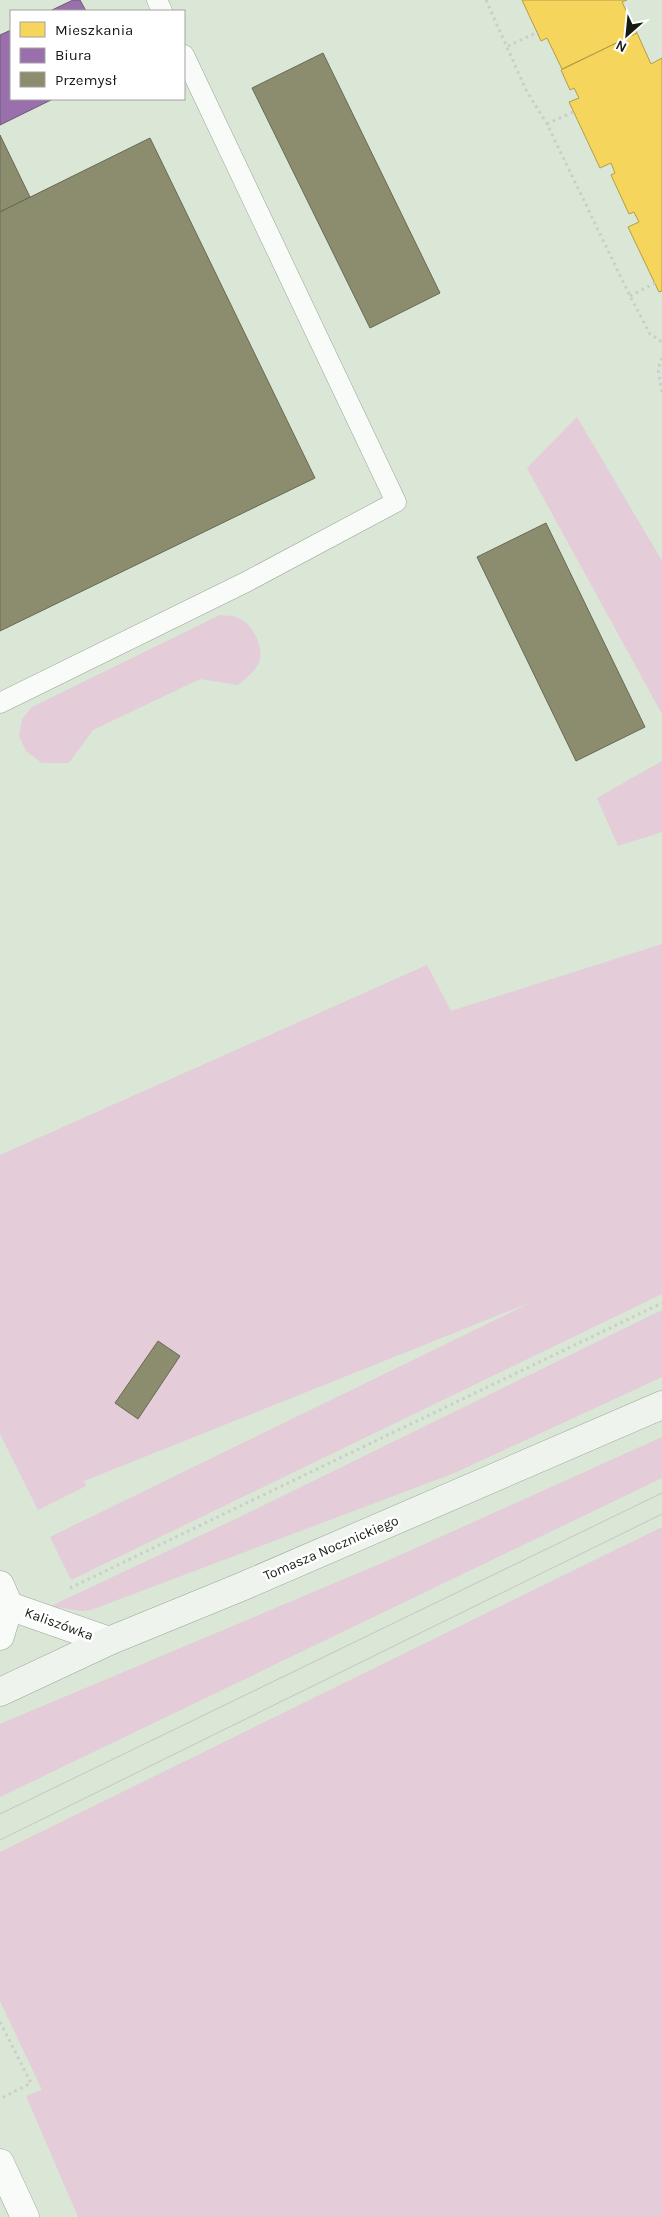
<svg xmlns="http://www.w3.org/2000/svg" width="662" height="2217" font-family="Karla,sans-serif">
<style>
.green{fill:#e4ccd9}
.homes{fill:#f6d55c;stroke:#b29e46}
.offices{fill:#9970ab;stroke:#71577d}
.industry{fill:#8c8c6e;stroke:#686a52}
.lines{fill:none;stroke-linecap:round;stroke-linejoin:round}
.lane-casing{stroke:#9ca69a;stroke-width:21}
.street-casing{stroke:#9ca69a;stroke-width:29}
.secondary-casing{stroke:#9ca69a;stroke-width:29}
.path{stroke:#cacdc9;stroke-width:3;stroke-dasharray:2.5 4;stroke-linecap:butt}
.lane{stroke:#f9fbf9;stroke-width:20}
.street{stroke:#f9fbf9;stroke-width:28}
.secondary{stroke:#eef3ed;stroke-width:28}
.tram{stroke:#c4c7c2;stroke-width:1}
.labels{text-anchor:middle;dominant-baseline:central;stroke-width:5;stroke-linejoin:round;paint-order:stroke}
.street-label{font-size:14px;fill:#141c12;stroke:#fff}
</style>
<rect width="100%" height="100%" fill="#dae6d6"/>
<g class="green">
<path d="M 577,417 L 662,561 L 662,714 L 527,468 Z"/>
<path d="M 220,615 C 225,616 231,615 236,617 C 252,622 265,647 259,662 C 256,671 245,679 238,685 L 200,679 L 93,730 L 69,763 L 42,763 L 26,751 L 19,736 L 22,719 L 32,707 Z"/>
<path d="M 662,761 L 662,832 L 618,846 L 597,798 Z"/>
<path d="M 662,944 L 662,1294 L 71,1580 L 50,1537 L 534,1301 L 84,1481 L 86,1486 L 38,1510 L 0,1434 L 0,1155 L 427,965 L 451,1011 Z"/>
<path d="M 662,1310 L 662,1377 L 452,1474 L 91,1610 L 81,1611 L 51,1606 L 244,1515 Z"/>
<path d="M 662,1437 L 662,1478 L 0,1797 L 0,1724 L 387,1561 Z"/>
<path d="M 662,1527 L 662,2217 L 78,2217 L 26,2096 L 42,2090 L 0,2001 L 0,1852 Z"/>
</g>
<g class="homes">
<path d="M 522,0 L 627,0 L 622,2 L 637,33 L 562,69 L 547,38 L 541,41 Z"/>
<path d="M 637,33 L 651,64 L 662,58 L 662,291 L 659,292 L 628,227 L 639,222 L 634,212 L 629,214 L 611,175 L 615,173 L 611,163 L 600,168 L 569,102 L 579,98 L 574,88 L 570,90 L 561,70 Z"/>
</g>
<g class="offices">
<path d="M 73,0 L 80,0 L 86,11 L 50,11 Z"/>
<path d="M 11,30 L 11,99 L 53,99 L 0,125 L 0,35 Z"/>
</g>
<g class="industry">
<path d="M 323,53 L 440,293 L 370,328 L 252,88 Z"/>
<path d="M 0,135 L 30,197 L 0,212 Z"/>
<path d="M 150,138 L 315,478 L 0,631 L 0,212 Z"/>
<path d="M 546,523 L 645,727 L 576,761 L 477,557 Z"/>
<path d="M 158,1341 L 180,1356 L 138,1419 L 115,1403 Z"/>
</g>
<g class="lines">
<defs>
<g id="lane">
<path d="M 157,0 L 162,11"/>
<path d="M 0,703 L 246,582 L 396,502 L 184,55"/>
</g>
<g id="street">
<path d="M 0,1585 L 9,1606 L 0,1636"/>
<path d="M 9,1606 L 109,1641"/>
<path d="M 0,2163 L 25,2217"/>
</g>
<path id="secondary" d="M 0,1692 L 109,1641 L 241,1587 L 662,1405"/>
</defs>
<use href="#lane" class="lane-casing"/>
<use href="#street" class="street-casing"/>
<use href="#secondary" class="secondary-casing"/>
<g class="path">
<path d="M 486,0 L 526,90 L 547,124 L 630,296 L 650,334 L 662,342"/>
<path d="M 508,46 L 538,32"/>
<path d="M 547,124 L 573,112"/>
<path d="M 630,296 L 655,283"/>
<path d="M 662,358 L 658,369 L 662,392"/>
<path d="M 70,1588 L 662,1303"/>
<path d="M 0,2022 L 31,2083 L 0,2099"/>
</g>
<use href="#lane" class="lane"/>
<use href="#street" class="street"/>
<use href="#secondary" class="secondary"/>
<g class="tram">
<path d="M 0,1814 L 662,1493"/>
<path d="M 0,1840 L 662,1514"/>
</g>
</g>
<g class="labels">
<g class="street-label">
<text transform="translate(331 1548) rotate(-23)">Tomasza Nocznickiego</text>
<text transform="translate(59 1624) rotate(20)">Kaliszówka</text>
</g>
</g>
<rect x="10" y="10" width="175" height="90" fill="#ffffff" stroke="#a1a4a0"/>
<rect x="20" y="22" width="25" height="15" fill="#f6d55c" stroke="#a1a4a0"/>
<text x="55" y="35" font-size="15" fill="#141c12">Mieszkania</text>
<rect x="20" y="48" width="25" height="15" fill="#9970ab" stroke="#a1a4a0"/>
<text x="55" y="60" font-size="15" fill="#141c12">Biura</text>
<rect x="20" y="72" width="25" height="15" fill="#8c8c6e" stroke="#a1a4a0"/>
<text x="55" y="85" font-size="15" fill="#141c12">Przemysł</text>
<g transform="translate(627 35) rotate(207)" stroke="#ffffff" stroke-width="4" paint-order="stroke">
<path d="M0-4L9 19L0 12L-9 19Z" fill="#141c12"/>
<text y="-8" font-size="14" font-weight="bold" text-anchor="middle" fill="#141c12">N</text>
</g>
</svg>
